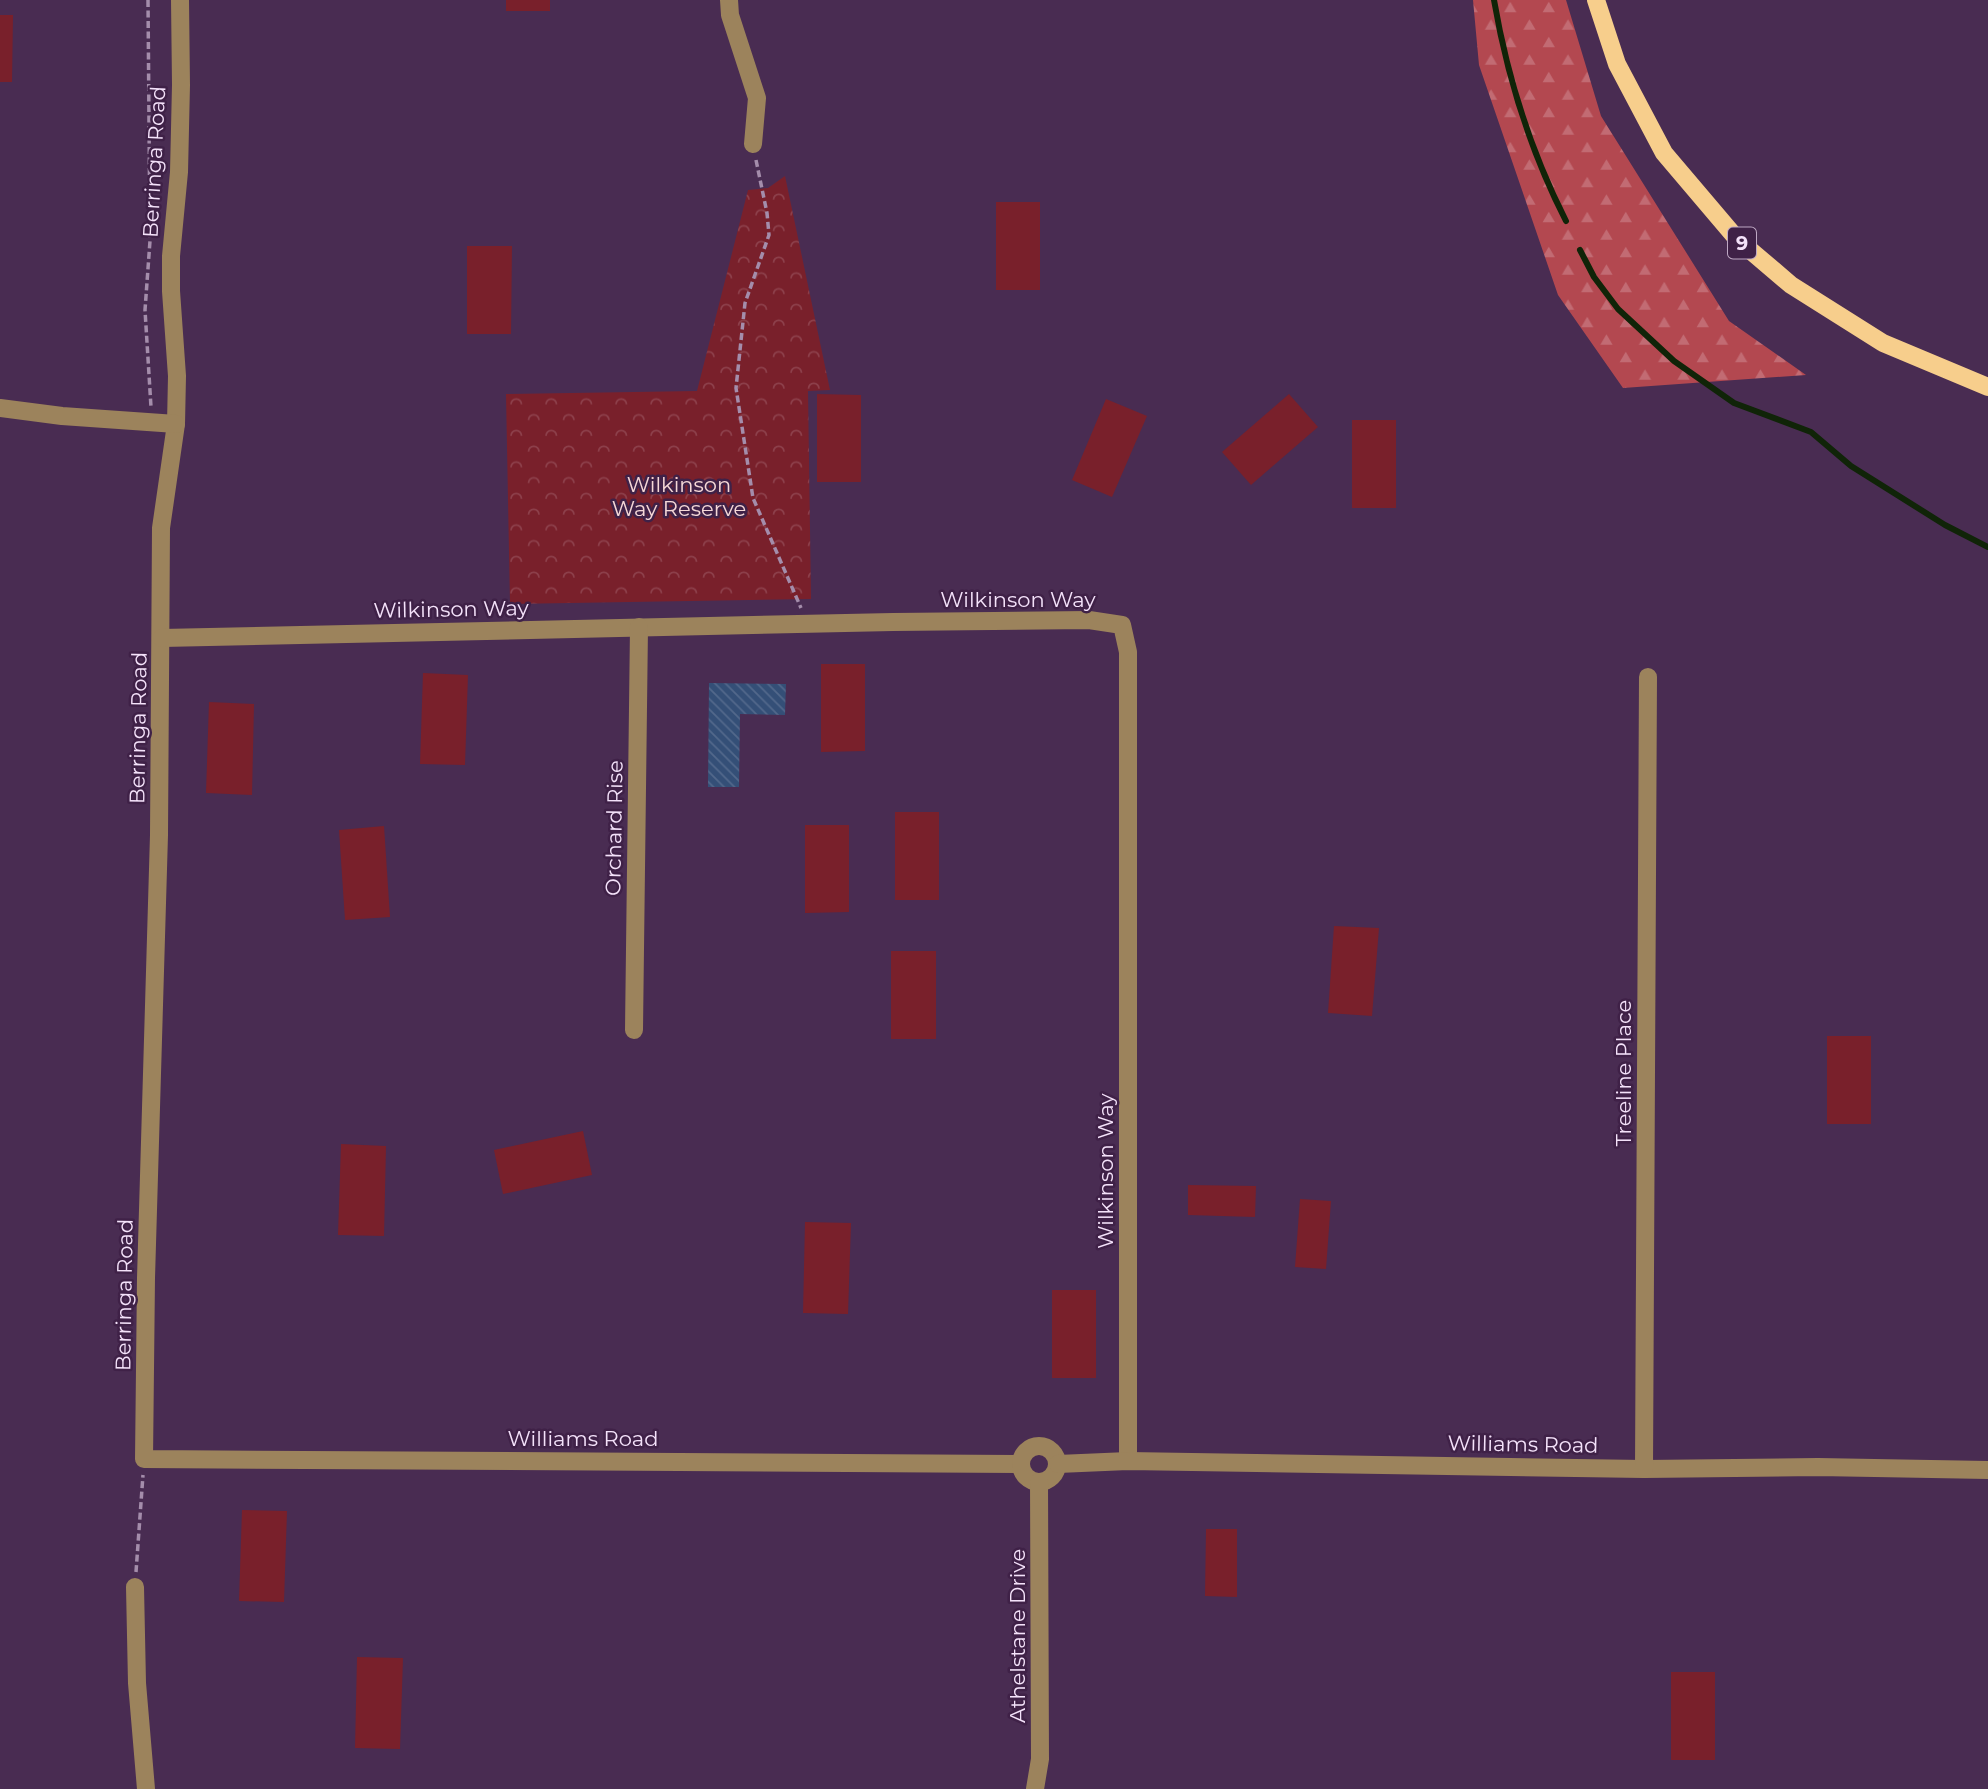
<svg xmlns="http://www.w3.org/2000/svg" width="1988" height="1789" font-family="Montserrat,sans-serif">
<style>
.forest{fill:url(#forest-firs)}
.park{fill:url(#park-crowns)}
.pitch{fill:#79202b}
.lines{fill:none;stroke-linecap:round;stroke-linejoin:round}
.stream{stroke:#102408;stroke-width:6}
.building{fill:url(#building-back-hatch)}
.path{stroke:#a48dab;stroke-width:3.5;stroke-dasharray:7 3.5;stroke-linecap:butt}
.minor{stroke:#9c835c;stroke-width:18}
.major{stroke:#f7ce8c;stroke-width:18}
.labels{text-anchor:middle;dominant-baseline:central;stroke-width:5;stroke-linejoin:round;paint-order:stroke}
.shield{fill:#3f2147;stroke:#bea8c4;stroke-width:2}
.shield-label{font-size:19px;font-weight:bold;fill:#f4e2fa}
.street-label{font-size:21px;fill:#f4e2fa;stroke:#3f2147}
.park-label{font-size:21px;fill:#f6d8d7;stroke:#3f2147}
</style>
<defs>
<pattern id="forest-firs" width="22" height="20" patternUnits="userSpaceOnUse" patternTransform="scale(1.75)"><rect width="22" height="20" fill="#b34850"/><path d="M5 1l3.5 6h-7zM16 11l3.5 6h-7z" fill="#c26b73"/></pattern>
<pattern id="park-crowns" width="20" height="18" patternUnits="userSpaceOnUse" patternTransform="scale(1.75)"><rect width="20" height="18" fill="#79202b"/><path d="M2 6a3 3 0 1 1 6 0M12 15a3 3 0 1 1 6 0" fill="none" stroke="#8d404b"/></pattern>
<pattern id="building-back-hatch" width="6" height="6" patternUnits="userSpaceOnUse" patternTransform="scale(1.75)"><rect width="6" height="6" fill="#344f77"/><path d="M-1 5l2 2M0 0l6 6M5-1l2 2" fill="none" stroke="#52688b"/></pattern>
</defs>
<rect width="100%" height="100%" fill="#492c52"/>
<path class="forest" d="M 1473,0 L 1566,0 L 1601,116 L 1729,321 L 1806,375 L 1623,388 L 1558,295 L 1479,65 Z"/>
<path class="park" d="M 785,176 L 830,390 L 808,391 L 811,599 L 510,604 L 506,394 L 697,391 L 748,190 L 768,188 Z"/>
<g class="pitch">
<rect x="506" y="0" width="44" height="11"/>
<path d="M 0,15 L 13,15 L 12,82 L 0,82 Z"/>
<rect x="996" y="202" width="44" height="88"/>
<path d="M 467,246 L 512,246 L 511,334 L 467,334 Z"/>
<path d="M 817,394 L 861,395 L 861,482 L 817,482 Z"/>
<path d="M 1289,394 L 1318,427 L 1251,485 L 1222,452 Z"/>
<path d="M 1106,399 L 1147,416 L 1112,497 L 1072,480 Z"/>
<rect x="1352" y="420" width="44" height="88"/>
<path d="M 821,664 L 865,664 L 865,751 L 821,752 Z"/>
<path d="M 423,673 L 468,675 L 465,765 L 420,764 Z"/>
<path d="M 209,702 L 254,704 L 252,795 L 206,793 Z"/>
<rect x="895" y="812" width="44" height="88"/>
<path d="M 805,825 L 849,825 L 849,912 L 805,913 Z"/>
<path d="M 384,826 L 390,917 L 345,920 L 339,830 Z"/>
<path d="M 1334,926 L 1379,928 L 1372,1016 L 1328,1013 Z"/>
<rect x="891" y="951" width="45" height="88"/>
<rect x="1827" y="1036" width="44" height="88"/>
<path d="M 583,1131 L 592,1175 L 503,1194 L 494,1150 Z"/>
<path d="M 341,1144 L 386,1146 L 384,1236 L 338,1235 Z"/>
<path d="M 1188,1185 L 1256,1186 L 1255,1217 L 1188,1215 Z"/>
<path d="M 1300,1199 L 1331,1201 L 1326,1269 L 1295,1267 Z"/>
<path d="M 805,1222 L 851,1223 L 848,1314 L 803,1313 Z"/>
<rect x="1052" y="1290" width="44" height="88"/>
<path d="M 242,1510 L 287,1511 L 284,1602 L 239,1601 Z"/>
<path d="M 1206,1529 L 1237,1529 L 1237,1597 L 1205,1596 Z"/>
<path d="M 357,1657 L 403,1658 L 400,1749 L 355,1748 Z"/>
<rect x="1671" y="1672" width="44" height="88"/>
</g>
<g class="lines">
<g class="stream">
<path d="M 1494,0 C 1507,76 1531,152 1566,221"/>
<path d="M 1580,250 L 1594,277 L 1618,309 L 1674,361 L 1734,403 L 1811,432 L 1851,466 L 1945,525 L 1988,547"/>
</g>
</g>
<path class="building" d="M 709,683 L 786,684 L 785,715 L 740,714 L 739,787 L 708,787 Z"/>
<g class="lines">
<g class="path">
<path d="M 148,0 L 150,241 L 145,310 L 151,407"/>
<path d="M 756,160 L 767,213 L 769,235 L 745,303 L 736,388 L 753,498 L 801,608"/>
<path d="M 136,1572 L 143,1475"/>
</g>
<g class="minor">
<path d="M 180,0 L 181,85 L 179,172 L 171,256 L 171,291 L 177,376 L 176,424 L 161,528 L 159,835 L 146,1278 L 144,1459 L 1021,1464"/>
<path d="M 729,0 L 730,15 L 757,98 L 753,144"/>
<path d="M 0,408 L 62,416 L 176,424"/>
<path d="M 162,638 L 893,622 L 1089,620 L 1122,625 L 1128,652 L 1128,1461"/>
<path d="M 634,1030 L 639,627"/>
<circle cx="1039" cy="1464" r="18"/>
<path d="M 1058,1464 L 1128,1461 L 1644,1469 L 1818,1467 L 1988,1470"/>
<path d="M 1644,1469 L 1648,677"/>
<path d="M 135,1587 L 137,1683 L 146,1789"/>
<path d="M 1035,1789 L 1040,1759 L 1039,1482"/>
</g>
<path class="major" d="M 1596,0 L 1617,64 L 1664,153 L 1737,239 L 1791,285 L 1883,343 L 1988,387"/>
</g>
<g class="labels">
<rect class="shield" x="1728" y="227.5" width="28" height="31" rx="5"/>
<g class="shield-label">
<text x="1742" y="243">9</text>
</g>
<g class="street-label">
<text transform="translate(154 162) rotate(-87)">Berringa Road</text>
<text x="1018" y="599">Wilkinson Way</text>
<text transform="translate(451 609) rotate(-1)">Wilkinson Way</text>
<text transform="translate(138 728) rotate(-89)">Berringa Road</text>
<text transform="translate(614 828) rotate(-89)">Orchard Rise</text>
<text transform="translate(1623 1073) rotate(-90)">Treeline Place</text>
<text transform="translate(1105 1171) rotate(-90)">Wilkinson Way</text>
<text transform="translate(124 1295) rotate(-89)">Berringa Road</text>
<text x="583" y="1438">Williams Road</text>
<text transform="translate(1523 1444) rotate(1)">Williams Road</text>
<text transform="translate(1017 1636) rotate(-90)">Athelstane Drive</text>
</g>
<g class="park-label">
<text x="679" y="484">Wilkinson<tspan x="679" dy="24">Way Reserve</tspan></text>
</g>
</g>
</svg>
